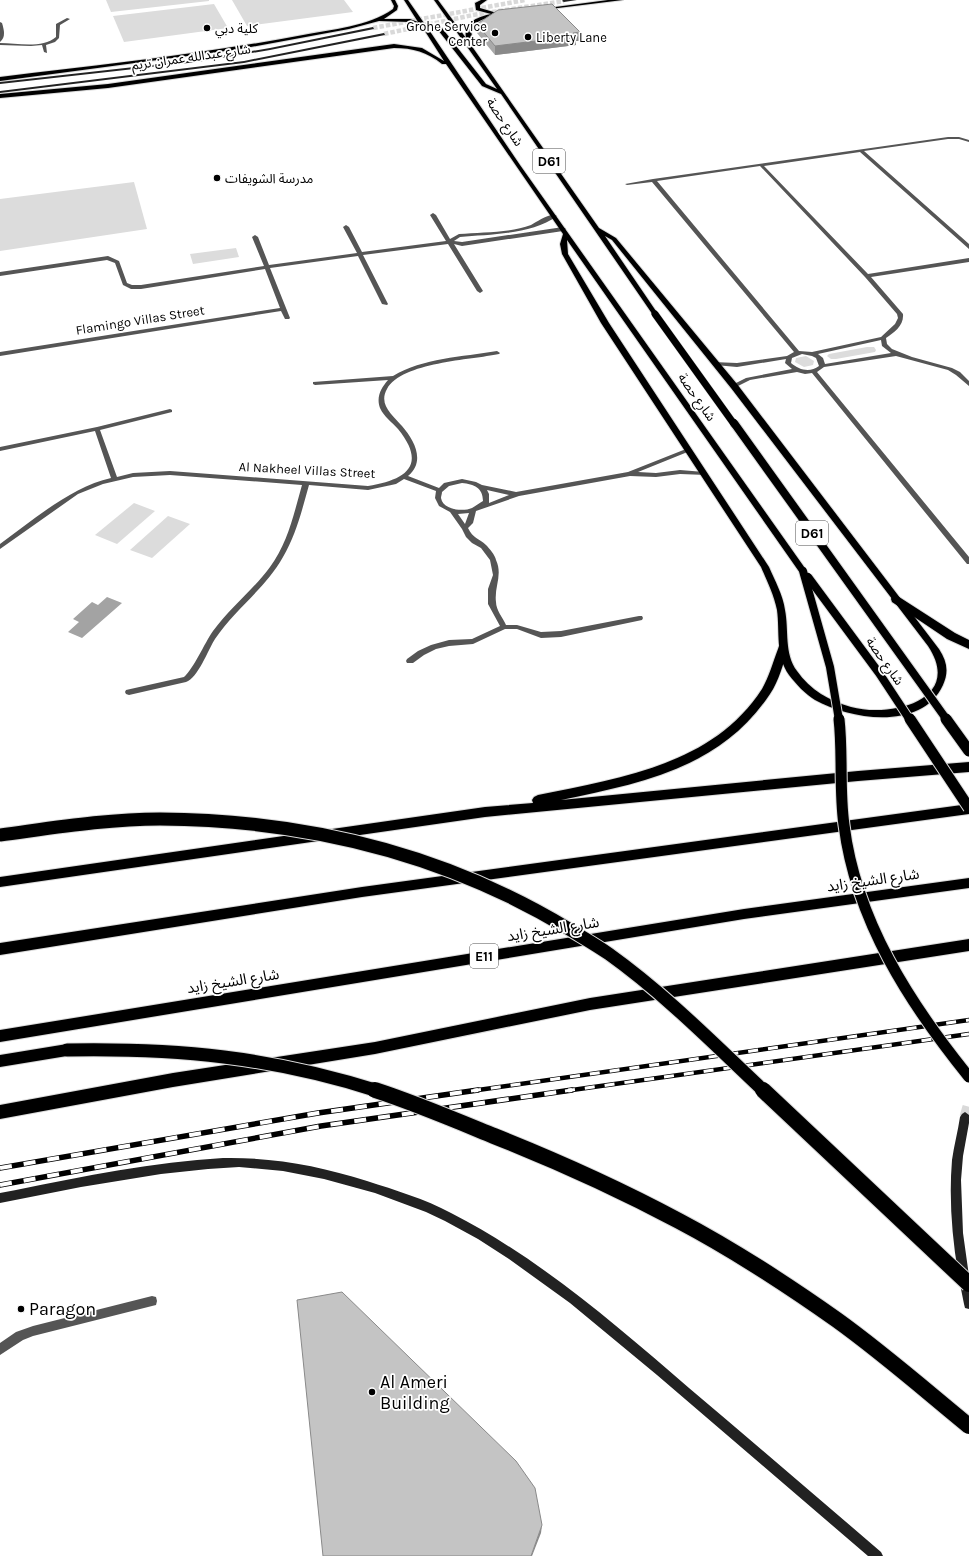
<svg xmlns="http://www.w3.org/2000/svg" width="969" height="1556" font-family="Karla,'Noto Sans Arabic',sans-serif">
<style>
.green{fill:#dcdcdc}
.water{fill:#a3a3a3}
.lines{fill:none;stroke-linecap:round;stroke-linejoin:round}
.secondary-tunnel-far1{stroke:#d9d9d9;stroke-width:4.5;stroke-dasharray:4.5 2;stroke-linecap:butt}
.secondary-tunnel{stroke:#d9d9d9;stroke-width:11;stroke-dasharray:11 5.5;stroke-linecap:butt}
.primary-casing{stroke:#dbdbdb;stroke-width:2}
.highway-casing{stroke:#dbdbdb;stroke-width:2}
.street{fill:#555;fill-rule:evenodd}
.secondary{fill:#222;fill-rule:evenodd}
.primary{fill:#000;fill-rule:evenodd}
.highway{fill:#000;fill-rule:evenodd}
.rail-far1-casing{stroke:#000;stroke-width:4.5}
.rail-casing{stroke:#000;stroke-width:5.5}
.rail-far1{stroke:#fff;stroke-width:3;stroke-dasharray:10;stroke-linecap:butt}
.rail{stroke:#fff;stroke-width:4;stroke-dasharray:12;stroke-linecap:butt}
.primary-bridge-far2-casing{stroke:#dbdbdb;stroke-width:8;stroke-linecap:butt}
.primary-bridge-far1-casing{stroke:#dbdbdb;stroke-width:10;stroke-linecap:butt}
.primary-bridge-casing{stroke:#dbdbdb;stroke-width:13;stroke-linecap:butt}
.highway-bridge-far1-casing{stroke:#dbdbdb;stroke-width:15;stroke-linecap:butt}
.highway-bridge-casing{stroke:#dbdbdb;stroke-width:18;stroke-linecap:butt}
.primary-bridge-far2{stroke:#000;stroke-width:7}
.primary-bridge-far1{stroke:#000;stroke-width:8}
.primary-bridge{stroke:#000;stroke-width:11}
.highway-bridge-far1{stroke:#000;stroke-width:13}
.highway-bridge{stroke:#000;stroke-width:16}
.wall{fill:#a9a9a9}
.shaded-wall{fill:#898989}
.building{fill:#c4c4c4;stroke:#898989}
.poi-dot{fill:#000;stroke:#fff;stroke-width:1.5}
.labels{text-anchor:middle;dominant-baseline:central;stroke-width:3.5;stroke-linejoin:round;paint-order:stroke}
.far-poi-label{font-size:13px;fill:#000;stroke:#fff;text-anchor:start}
.far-street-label{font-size:13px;fill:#000;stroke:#fff}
.shield{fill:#fff;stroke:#4c4c4c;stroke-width:1}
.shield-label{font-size:14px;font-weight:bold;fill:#000}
.street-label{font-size:15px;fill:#000;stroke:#fff}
.near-poi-label{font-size:18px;fill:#000;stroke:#fff;text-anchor:start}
</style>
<rect width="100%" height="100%" fill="#fff"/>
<g class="green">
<path d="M 106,0 L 209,0 L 209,1 L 111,12 Z"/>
<path d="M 232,0 L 344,0 L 353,12 L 247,26 Z"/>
<path d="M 214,4 L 228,28 L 124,42 L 113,16 Z"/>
<path d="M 134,182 L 147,229 L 0,251 L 0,199 Z"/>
<path d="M 236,248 L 239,257 L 193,264 L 190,254 Z"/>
<path d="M 867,347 L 874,347 L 876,350 L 875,352 L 836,359 L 831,359 L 827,356 L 829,354 Z"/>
<path d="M 806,356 L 814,361 L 813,365 L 804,367 L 795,362 L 796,358 Z"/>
<path d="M 134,503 L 155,511 L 117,544 L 95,535 Z"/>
<path d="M 168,516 L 190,524 L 152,558 L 130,550 Z"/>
</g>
<path class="water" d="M 107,597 L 122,603 L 82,638 L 68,632 L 79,622 L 73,619 L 92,602 L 98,605 Z"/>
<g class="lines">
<g class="secondary-tunnel-far1">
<path d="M 373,28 L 525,0"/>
<path d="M 384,34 L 473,15 L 564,1"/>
</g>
<path class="secondary-tunnel" d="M 965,1117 L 969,1103"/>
<defs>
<g id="primary">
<path d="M 391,0 L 395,0 L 398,6 L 397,10 L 384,19 L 410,19 L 418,22 L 404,0 L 408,0 L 424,23 L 442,28 L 486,84 L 497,89 L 434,0 L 438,0 L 466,38 C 463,22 478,17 491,14 L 476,10 L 475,3 L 481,0 L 487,0 L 480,5 L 480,8 L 497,13 L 505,12 L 505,14 C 493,17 476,18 471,30 L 473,44 L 471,45 L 599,228 L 616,238 L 737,384 L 939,649 C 947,661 949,672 943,685 C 922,731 851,720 815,700 C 805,694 796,684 789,675 C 775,655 780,632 777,610 C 774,595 767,581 761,567 L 601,323 L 562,254 L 560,244 L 563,234 L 446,64 L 442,64 C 427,52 413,48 394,48 L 108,88 L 0,98 L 0,94 L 108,84 L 394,44 L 422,48 L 444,61 L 421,25 L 410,22 L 379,21 L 349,29 L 240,49 L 0,81 L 0,77 C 101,65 203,54 303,35 C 332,29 368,27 393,9 L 394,6 ZM 427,27 L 438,30 L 482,86 L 501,94 L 653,315 L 658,314 L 605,236 L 612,240 L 731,388 L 928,646 C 964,700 891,718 851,707 C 830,701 810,690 797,671 C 784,654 789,630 785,610 C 783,595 775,581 769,567 L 609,323 L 568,254 L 567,240 L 800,573 L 806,573 L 807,571 L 520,165 Z"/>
<path d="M 608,0 L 623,0 L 542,10 L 540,9 Z"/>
</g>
<g id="highway">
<path d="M 896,595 L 955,633 L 969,640 L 969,649 L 947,639 L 892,602 L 891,599 L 892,596 Z"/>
<path d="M 783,645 L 787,646 L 788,649 C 783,664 779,681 770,694 C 721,768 642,783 561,800 L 858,771 L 969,762 L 969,772 L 858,781 L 485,817 L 0,887 L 0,877 L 485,807 L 533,803 L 532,800 L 534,797 L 538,795 C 620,778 713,765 762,689 C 769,677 773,662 778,649 L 779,646 Z"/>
<path d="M 969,804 L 969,814 L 362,897 L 0,955 L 0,943 L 362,887 Z"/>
<path d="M 969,878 L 969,888 L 744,919 L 0,1042 L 0,1030 L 744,909 Z"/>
<path d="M 969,939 L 969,951 L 590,1010 L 375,1054 L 173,1087 L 0,1119 L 0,1105 L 173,1073 L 375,1042 L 590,998 Z"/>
<path d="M 67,1044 L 72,1045 L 74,1050 L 72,1055 L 67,1056 L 0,1067 L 0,1055 Z"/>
</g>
</defs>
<use href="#primary" class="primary-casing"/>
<use href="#highway" class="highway-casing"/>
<g class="street">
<path d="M 67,18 L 70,19 L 60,25 L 59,38 L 55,42 L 46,45 L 47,53 L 44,52 L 42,45 L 31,46 L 0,45 L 0,43 C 17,43 42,49 56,37 L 56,24 Z"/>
<path d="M 0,22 L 2,23 C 4,30 6,37 0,42 Z"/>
<path d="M 948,137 L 959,137 L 969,140 L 969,142 L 959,139 L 948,139 L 864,151 L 969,244 L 969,249 L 860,152 L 764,166 L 868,274 L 969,258 L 969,262 L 871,277 L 903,314 C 904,326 894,332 886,338 L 887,344 L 892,349 L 912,357 L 952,368 L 960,372 L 969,381 L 969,386 L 956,375 L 948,370 L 896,356 L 824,367 L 817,372 L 969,557 L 969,564 L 967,564 L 812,373 L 805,374 L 797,372 L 750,380 L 736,387 L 732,387 L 732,385 L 746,378 L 792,369 L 785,363 L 786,359 L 737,367 L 715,365 L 712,363 L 713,362 L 737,363 L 787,356 L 794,352 L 652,182 L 627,185 L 625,184 L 653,179 ZM 760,166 L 865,277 L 897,314 L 898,318 L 895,324 L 881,337 L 812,352 L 799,351 L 657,181 ZM 881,340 L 882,346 L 891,353 L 825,364 L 823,358 L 818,354 ZM 802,354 L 812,356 L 816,358 L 819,366 C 810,373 799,370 791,363 L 792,358 Z"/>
<path d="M 433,213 L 436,215 L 450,239 L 459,234 C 481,232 510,233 531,225 C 537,222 550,212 557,216 C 531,235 490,234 460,237 L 454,241 L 462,242 L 563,227 L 566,229 L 563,231 L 462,246 L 454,244 L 483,291 L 480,293 L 477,291 L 448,244 L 363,255 L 388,304 L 387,305 L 382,304 L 358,256 L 270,268 L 290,318 L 289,319 L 285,319 L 281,311 L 0,356 L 0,352 L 280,308 L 265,269 L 141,289 L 131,289 L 123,285 L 115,263 L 107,260 L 0,276 L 0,272 L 108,256 L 119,261 L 127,283 L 132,285 L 141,285 L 264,266 L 252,237 L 255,235 L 258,237 L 269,265 L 357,253 L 343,227 L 346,225 L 349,227 L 362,252 L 446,241 L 430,215 Z"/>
<path d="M 497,351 L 500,353 L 499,354 C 471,360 402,362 387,389 C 378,405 393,415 402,426 C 414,440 426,461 408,476 L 439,488 L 444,483 L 462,479 L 476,482 L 482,485 L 516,492 L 628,472 L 686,449 L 690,449 L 690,451 L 638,472 L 656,473 L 680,470 L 704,472 L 707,474 L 706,475 L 680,474 L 656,477 L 630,476 L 519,496 L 476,511 L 473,523 L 468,528 C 473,539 479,538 486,545 C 489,548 495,555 496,560 C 503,575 494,587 496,602 C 496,610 503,618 506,625 L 517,625 L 541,632 L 561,631 L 639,616 L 642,616 L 643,618 L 642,620 L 561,637 L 541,638 L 517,629 L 505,629 L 473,644 L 449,646 L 436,649 L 424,655 L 413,663 L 407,663 L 406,661 L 407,659 L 418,651 L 431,645 L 449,640 L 472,639 L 500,626 L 488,604 L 488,589 L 493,575 L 490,560 L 481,548 L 472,543 L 466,537 L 462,529 L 450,512 L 439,506 L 435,498 L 436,491 L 404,479 L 396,484 L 368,490 L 309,485 C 302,510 296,535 283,557 C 265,589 235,609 215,639 C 208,650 198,678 186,682 L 129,695 L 126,694 L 125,692 L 126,690 L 184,677 C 194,668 204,644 213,631 C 230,608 253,590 270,567 C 288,543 294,513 302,485 L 170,475 L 133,477 L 103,484 L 78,494 L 0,549 L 0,544 C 33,520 71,487 111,478 L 95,431 L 0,451 L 0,447 L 97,427 L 170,409 L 172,410 L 172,412 L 100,430 L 117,477 L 133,473 L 170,471 L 368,486 C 405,480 428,466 398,429 C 392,422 384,417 380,408 C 376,397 381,388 388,380 L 315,385 L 313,384 L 313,382 L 393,376 C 423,358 462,357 497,351 ZM 462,483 C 474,484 483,488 483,501 C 479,503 476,506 472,508 C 463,512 443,510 441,498 C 441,496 442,494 442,492 L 449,486 ZM 487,490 L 509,495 L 489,503 L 489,494 ZM 469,513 L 465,524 L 458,514 Z"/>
<path d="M 152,1296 L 156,1297 L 157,1301 L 156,1305 L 152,1306 L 33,1336 L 23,1340 L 0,1355 L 0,1343 L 16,1332 L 33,1326 Z"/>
</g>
<g class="secondary">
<path d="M 563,0 L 577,0 L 564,2 L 562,1 Z"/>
<path d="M 373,27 L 374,29 L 270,50 L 197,62 L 0,84 L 0,82 L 197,60 L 270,48 Z"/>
<path d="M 384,33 L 385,35 L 244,63 L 0,93 L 0,91 L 244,61 Z"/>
<path d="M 965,1112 L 969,1115 L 969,1123 L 963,1156 L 961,1180 L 963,1233 L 969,1276 L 969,1309 L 965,1308 L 964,1304 C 954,1257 948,1208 952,1160 C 954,1145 958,1131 960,1117 L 962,1114 Z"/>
<path d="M 223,1158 C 273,1157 320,1166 367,1181 C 395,1190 425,1199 451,1213 C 539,1258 615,1324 689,1388 C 753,1442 817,1497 881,1552 L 883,1556 L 868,1556 L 657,1375 L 570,1303 L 509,1259 L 478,1239 L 445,1221 L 426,1212 L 375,1193 L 324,1179 L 283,1171 L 239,1167 L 208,1169 L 161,1174 L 81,1187 L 0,1203 L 0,1193 L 16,1190 C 84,1176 154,1162 223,1158 Z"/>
</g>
<use href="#primary" class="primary"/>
<use href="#highway" class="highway"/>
<defs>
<g id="rail-far1">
<path d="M 471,1091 L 969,1020"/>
<path d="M 565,1091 L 969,1034"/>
</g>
<g id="rail">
<path d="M 0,1168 L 318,1113 L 478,1090"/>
<path d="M 0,1185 L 321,1126 L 572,1090"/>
</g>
</defs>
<use href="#rail-far1" class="rail-far1-casing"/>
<use href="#rail" class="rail-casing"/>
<use href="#rail-far1" class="rail-far1"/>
<use href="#rail" class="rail"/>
<defs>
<path id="primary-bridge-far2" d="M 655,314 L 734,424"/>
<g id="primary-bridge-far1">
<path d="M 734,423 L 947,720"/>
<path d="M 803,571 L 830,667 L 839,720"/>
<path d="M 808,577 L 879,673 L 910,720"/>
</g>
<g id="primary-bridge">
<path d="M 839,719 C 843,754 839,790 844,825 C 856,921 910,1004 969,1077"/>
<path d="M 910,719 L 969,808"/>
<path d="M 946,719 L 969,751"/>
</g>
<g id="highway-bridge-far1">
<path d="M 0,835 C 53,828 107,819 160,819 C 305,820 445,854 569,929 C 582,937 596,945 609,954 C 665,994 714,1044 764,1091"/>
<path d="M 67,1050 C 177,1048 272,1057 378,1091"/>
</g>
<g id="highway-bridge">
<path d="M 375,1090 C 415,1103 455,1120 494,1136 C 557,1161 619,1189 679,1221 C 734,1250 786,1284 837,1320 C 883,1353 925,1390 969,1426"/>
<path d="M 763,1090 L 969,1284"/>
</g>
</defs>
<use href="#primary-bridge-far2" class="primary-bridge-far2-casing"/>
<use href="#primary-bridge-far1" class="primary-bridge-far1-casing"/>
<use href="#primary-bridge" class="primary-bridge-casing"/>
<use href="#highway-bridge-far1" class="highway-bridge-far1-casing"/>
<use href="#highway-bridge" class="highway-bridge-casing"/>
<use href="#primary-bridge-far2" class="primary-bridge-far2"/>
<use href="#primary-bridge-far1" class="primary-bridge-far1"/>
<use href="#primary-bridge" class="primary-bridge"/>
<use href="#highway-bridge-far1" class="highway-bridge-far1"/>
<use href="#highway-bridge" class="highway-bridge"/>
</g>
<path class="wall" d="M 477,24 L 579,41 L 576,41 L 576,45 L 495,55 L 477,33 Z"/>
<g class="shaded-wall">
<path d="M 580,32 L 579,41 L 576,41 L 576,45 L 495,55 L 495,46 Z"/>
<path d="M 542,1525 L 541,1533 L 532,1556 L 531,1556 Z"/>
</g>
<g class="building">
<path d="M 552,4 L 580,32 L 573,33 L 576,36 L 495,46 L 477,24 L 498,10 Z"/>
<path d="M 342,1292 L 516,1461 L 535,1488 L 542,1525 L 531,1556 L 323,1556 L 297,1300 Z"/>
</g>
<g class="poi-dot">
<circle cx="207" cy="28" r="4"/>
<circle cx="495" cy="33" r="4"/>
<circle cx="528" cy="37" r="4"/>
<circle cx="217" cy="178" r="4"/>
<circle cx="21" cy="1309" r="4"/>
<circle cx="372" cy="1392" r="4"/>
</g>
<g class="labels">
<g class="far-poi-label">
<text x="487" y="26" text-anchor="end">Grohe Service<tspan x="487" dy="15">Center</tspan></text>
<text x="215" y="28">كلية دبي</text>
<text x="536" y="37">Liberty Lane</text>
<text x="225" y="178">مدرسة الشويفات</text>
</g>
<g class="far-street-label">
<text transform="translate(191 57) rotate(-8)">شارع عبدالله عمران تريم</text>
<text transform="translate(505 122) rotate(56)">شارع حصة</text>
<text transform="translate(140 320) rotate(-9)">Flamingo Villas Street</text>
<text transform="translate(697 397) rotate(55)">شارع حصة</text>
<text transform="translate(307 470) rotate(3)">Al Nakheel Villas Street</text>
<text transform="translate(885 661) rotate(55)">شارع حصة</text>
</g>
<g class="shield">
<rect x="533" y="149" width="32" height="24" rx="3"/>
<rect x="796" y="521" width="32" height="24" rx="3"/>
<rect x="470" y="944" width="28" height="24" rx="3"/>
</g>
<g class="shield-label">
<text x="549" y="161">D61</text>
<text x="812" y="533">D61</text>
<text x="484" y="956">E11</text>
</g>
<g class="street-label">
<text transform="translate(873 880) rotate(-8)">شارع الشيخ زايد</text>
<text transform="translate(553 929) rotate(-9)">شارع الشيخ زايد</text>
<text transform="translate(233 981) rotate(-9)">شارع الشيخ زايد</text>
</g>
<g class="near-poi-label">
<text x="29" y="1309">Paragon</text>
<text x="380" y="1382">Al Ameri<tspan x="380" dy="21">Building</tspan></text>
</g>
</g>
</svg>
